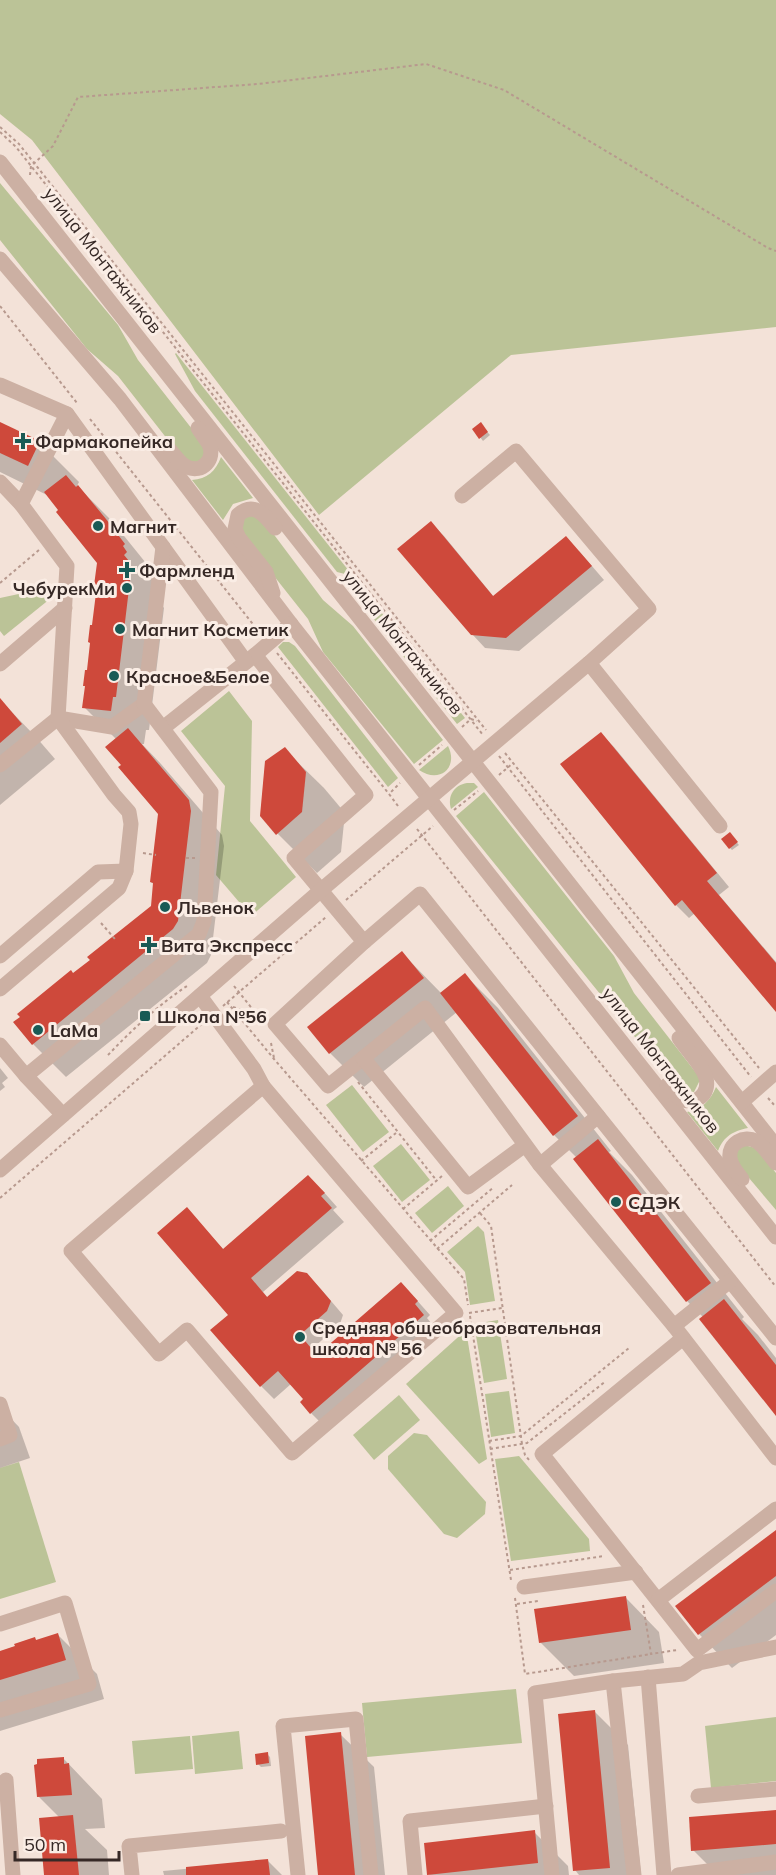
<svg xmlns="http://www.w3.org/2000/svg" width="776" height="1875" font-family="Mulish,sans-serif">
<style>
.green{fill:#bbc397}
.shadow{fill:#0003}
.building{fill:#ce493b}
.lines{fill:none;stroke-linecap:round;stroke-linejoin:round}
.path{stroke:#b7998e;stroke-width:2;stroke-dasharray:3 3;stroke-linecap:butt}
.minor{stroke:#ccb0a3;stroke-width:15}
.poi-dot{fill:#195a55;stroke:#faede5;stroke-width:2}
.labels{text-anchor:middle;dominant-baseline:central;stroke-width:6;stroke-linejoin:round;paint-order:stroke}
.street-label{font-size:18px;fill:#362926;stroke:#faede5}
.poi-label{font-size:18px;font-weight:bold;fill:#362926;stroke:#faede5;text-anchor:start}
</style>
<rect width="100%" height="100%" fill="#f3e2d8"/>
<g class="green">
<path d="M 0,0 L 776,0 L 776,327 L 511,355 L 319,515 L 32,140 L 0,114 Z"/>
<path d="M 0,183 L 118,325 L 138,360 L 203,443 L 205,456 L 196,464 L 182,458 L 118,376 L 87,349 L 0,240 Z"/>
<path d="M 176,353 L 349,571 L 345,574 L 337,572 L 195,391 L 175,354 Z"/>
<path d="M 221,457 L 253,498 L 233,504 L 223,520 L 192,480 C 207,479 216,471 221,457 Z"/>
<path d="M 247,515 L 260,516 L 323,600 L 353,626 L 443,740 L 414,764 L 323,652 L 308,619 L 240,533 L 242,518 Z"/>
<path d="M 358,583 L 465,718 L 457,724 L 354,594 L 354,587 Z"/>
<path d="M 56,586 L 56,594 L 4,636 L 0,631 L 0,598 Z"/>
<path d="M 283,642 L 289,642 L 295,646 L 398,778 L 388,787 L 278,647 Z"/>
<path d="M 229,691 L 252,721 L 250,821 L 296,877 L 251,916 L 216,875 L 225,786 L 181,731 Z"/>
<path d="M 448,746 C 459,768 439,784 419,770 Z"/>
<path d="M 467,783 L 474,783 L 478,787 L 451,809 C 447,796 454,785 467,783 Z"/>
<path d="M 484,792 L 614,956 L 634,993 L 697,1074 L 700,1080 L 694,1092 L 684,1093 L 677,1089 L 456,816 Z"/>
<path d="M 352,1085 L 389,1132 L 363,1152 L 326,1105 Z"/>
<path d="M 716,1087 L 748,1128 C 733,1131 724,1136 718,1151 L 687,1112 C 702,1109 710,1101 716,1087 Z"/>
<path d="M 401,1144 L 430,1180 L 402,1202 L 373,1166 Z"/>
<path d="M 744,1145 L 756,1148 L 776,1173 L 776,1210 L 738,1165 L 736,1151 Z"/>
<path d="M 448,1186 L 464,1206 L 432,1233 L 415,1213 Z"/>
<path d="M 478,1226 L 484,1232 L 495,1301 L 470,1305 L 465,1272 L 447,1252 Z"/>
<path d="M 498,1320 L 507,1379 L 484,1383 L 474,1324 Z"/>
<path d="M 466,1330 L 487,1459 L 479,1464 L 406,1384 Z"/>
<path d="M 509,1391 L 515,1433 L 491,1437 L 485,1394 Z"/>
<path d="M 399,1395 L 420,1420 L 374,1460 L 353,1435 Z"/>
<path d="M 414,1433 L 427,1435 L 486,1502 L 485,1514 L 457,1538 L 444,1534 L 388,1469 L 388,1456 Z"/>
<path d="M 519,1456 L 589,1539 L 590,1551 L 511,1561 L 495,1459 Z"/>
<path d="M 19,1462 L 56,1582 L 0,1599 L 0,1468 Z"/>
<path d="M 516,1689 L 522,1743 L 367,1757 L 362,1703 Z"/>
<path d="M 776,1717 L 776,1781 L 711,1788 L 705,1726 Z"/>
<path d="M 239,1731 L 243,1769 L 195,1774 L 192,1736 Z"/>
<path d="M 190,1736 L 193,1769 L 135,1774 L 132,1741 Z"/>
</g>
<g class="shadow">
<path d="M 0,424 L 39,442 L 79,482 L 77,486 L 112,521 L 158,578 L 161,604 L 164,608 L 149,730 L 146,730 L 144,744 L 142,744 L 161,764 L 222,835 L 224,846 L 211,955 L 207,963 L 66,1077 L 33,1044 L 73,975 L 152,907 L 155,885 L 151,882 L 159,814 L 123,765 L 116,739 L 84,707 L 86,688 L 84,685 L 88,672 L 98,595 L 95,593 L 99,563 L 49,496 L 0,472 Z"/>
<path d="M 483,427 L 490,435 L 483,441 L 474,429 Z"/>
<path d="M 431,523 L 444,536 L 494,597 L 579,551 L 604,580 L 519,651 L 485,648 L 472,634 Z"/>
<path d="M 3,703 L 36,737 L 55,759 L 0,805 L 0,705 Z"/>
<path d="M 601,734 L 614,747 L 729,887 L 719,895 L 776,962 L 776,1008 L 695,913 L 689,918 L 676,905 Z"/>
<path d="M 284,749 L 324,788 L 345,813 L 341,852 L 317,873 L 277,833 Z"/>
<path d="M 732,837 L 739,845 L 732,850 L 730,848 Z"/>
<path d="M 402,953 L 441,993 L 465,975 L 498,1008 L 611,1151 L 609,1152 L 632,1175 L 744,1317 L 742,1319 L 758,1335 L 776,1358 L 776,1413 L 704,1318 L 687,1301 L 575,1159 L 577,1158 L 554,1135 L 457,1012 L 364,1087 L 330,1053 L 309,1028 Z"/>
<path d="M 0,1068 L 8,1078 L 2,1083 L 5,1087 L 0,1091 Z"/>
<path d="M 322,1190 L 337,1207 L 333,1210 L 344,1222 L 263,1292 L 268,1298 L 306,1274 L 320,1288 L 343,1315 L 340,1324 L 312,1349 L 318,1356 L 414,1297 L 430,1315 L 427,1318 L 436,1329 L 324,1426 L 311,1413 L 305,1399 L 291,1384 L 274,1399 L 261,1386 L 187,1209 L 224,1250 Z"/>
<path d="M 0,1407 L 19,1427 L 30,1458 L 0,1468 Z"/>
<path d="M 776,1532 L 776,1635 L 732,1668 L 699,1634 Z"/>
<path d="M 626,1598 L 659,1632 L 664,1663 L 574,1676 L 540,1642 Z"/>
<path d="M 58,1635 L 97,1674 L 104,1699 L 0,1731 L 0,1652 L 35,1639 L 37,1641 Z"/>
<path d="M 595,1712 L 628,1745 L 641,1875 L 579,1875 L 575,1870 Z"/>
<path d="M 340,1734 L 374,1767 L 385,1875 L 320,1875 Z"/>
<path d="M 267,1754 L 270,1757 L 271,1766 L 261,1767 L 258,1764 Z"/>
<path d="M 63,1758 L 102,1799 L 105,1828 L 85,1829 L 107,1850 L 109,1875 L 46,1875 L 60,1818 L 38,1796 Z"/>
<path d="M 776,1811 L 776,1875 L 718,1875 L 693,1850 Z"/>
<path d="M 534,1832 L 568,1866 L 569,1875 L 428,1875 Z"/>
<path d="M 268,1861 L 282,1875 L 164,1875 L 163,1871 Z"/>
</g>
<g class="building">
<path d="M 0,422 L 40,441 L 28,466 L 0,453 Z"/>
<path d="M 481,422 L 488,432 L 479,439 L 472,429 Z"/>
<path d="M 66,475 L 76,487 L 78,485 L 106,519 L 125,544 L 123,546 L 127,552 L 124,555 L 129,561 L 127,572 L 131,572 L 116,697 L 113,697 L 111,711 L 82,708 L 85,686 L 83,686 L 85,670 L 87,670 L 90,643 L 88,642 L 90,625 L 92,625 L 96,593 L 93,593 L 97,563 L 56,512 L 58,510 L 44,492 Z"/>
<path d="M 431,521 L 493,596 L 566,536 L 592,566 L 506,638 L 471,635 L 397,549 Z"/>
<path d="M 0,698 L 22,724 L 0,743 Z"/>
<path d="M 128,728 L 189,800 L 191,811 L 178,921 L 173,929 L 32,1045 L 13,1022 L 20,1017 L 17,1014 L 71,970 L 73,973 L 90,960 L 87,957 L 151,906 L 153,883 L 150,882 L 158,814 L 118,767 L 121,765 L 105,747 Z"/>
<path d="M 601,732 L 717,873 L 707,881 L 776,963 L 776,1012 L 682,900 L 675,906 L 560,764 Z"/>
<path d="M 285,747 L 306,772 L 302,812 L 276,835 L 260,816 L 265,761 Z"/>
<path d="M 730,832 L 738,842 L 729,849 L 721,839 Z"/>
<path d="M 402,951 L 424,978 L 329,1054 L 307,1027 Z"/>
<path d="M 465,973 L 578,1116 L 553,1136 L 440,993 Z"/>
<path d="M 598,1139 L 711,1283 L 686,1302 L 573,1159 Z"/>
<path d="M 308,1175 L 325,1193 L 321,1196 L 332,1208 L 251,1278 L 267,1297 L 297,1271 L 307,1273 L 331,1301 L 327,1311 L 300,1335 L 317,1355 L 401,1282 L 418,1301 L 415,1304 L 424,1315 L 310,1414 L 300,1402 L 303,1399 L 278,1371 L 260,1387 L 210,1330 L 228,1315 L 157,1233 L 187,1207 L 223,1249 Z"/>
<path d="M 724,1299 L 776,1365 L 776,1416 L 699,1319 Z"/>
<path d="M 776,1530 L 776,1576 L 698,1635 L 675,1606 Z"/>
<path d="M 626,1596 L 631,1630 L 539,1643 L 534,1609 Z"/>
<path d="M 58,1633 L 66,1660 L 0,1680 L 0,1651 L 15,1646 L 14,1644 L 35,1637 L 36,1640 Z"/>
<path d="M 595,1710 L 610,1868 L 573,1871 L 558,1714 Z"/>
<path d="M 341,1732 L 355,1875 L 318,1875 L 305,1736 Z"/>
<path d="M 268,1752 L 269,1763 L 256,1765 L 255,1754 Z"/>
<path d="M 64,1757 L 64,1764 L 69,1763 L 72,1795 L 37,1797 L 34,1765 L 37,1764 L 37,1759 Z"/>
<path d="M 776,1810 L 776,1844 L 691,1851 L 689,1817 Z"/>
<path d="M 73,1815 L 79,1875 L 44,1875 L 39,1818 Z"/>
<path d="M 535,1830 L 538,1863 L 427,1875 L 424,1843 Z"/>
<path d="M 268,1859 L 270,1875 L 186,1875 L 186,1867 Z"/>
</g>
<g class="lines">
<g class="path">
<path d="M 0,127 L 19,144 L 486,730"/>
<path d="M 0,132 L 16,147 L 483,735"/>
<path d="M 30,175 L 31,166 L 53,146 L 78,97 L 258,84 L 426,64 L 504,90 L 768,248 L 776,251"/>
<path d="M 0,306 L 77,403"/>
<path d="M 90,419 L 260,633"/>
<path d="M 0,583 L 39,550"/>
<path d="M 277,653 L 389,794"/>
<path d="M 462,727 L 471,719 L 477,721"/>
<path d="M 505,753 L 759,1068"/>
<path d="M 499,756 L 751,1077"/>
<path d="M 419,765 L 442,745"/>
<path d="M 499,775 L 513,763"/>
<path d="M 398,806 L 389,794 L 400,783"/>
<path d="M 454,810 L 478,791"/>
<path d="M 417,829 L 776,1287"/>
<path d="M 143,853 L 156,855"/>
<path d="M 186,858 L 195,858"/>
<path d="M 346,900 L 433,826"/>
<path d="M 101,923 L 115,939"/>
<path d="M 234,986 L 262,1021"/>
<path d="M 227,1002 L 274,1059 L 464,1279 L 468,1305"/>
<path d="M 223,1006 L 326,917"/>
<path d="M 233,1007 L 256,1015"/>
<path d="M 271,1043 L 274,1058"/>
<path d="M 108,1055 C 132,1030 158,1005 187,986"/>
<path d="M 358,1082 L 437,1181"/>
<path d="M 768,1098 L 776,1107"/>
<path d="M 361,1161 L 396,1133"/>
<path d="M 0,1198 L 203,1023"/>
<path d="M 403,1209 L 442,1176"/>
<path d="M 480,1213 L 491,1226 L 522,1444 L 525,1455 L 529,1460"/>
<path d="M 430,1241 L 494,1187"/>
<path d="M 437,1249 L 512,1185"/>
<path d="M 469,1313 L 502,1308"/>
<path d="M 470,1316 L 511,1580"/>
<path d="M 489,1441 L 521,1436 L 629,1348"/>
<path d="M 490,1449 L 527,1443 L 606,1381"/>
<path d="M 510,1570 L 604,1556"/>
<path d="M 515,1598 L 525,1674 L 651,1654"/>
<path d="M 517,1604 L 538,1601"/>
<path d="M 643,1605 L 651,1654 L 677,1650"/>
</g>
<g class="minor">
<path d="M 0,162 L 776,1146"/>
<path d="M 0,259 L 120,399 L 291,624 L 776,1237"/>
<path d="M 0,385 L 67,414"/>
<path d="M 170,450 C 175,456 180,464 187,467 C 202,474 216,459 209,444 C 206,439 201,433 198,428"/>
<path d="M 0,482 L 21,504"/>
<path d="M 273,593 L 266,572 L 239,538 L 235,529 L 238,515 C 254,501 265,515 275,528"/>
<path d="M 255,655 L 366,795 L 294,858 L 364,942"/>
<path d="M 589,663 L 720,826"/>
<path d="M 0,664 L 65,608"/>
<path d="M 163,728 L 255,655 L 291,624"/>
<path d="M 0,765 L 58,718 L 112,727 L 144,704"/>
<path d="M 0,956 L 98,872 L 126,871"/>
<path d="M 0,989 L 119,888 L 126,871 L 131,824 L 129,812 L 114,795 L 58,718 L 67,566 L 21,504 L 67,414 L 246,662"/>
<path d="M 200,996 L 254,1069 L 263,1086"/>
<path d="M 0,1045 L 26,1076 L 199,934 L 204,921 L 211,792 L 144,704 L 163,547"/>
<path d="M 363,1058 L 328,1086 L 275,1024 L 364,942 L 420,894 L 776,1338"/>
<path d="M 26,1076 L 63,1115"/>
<path d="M 667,1085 C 671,1090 675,1096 681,1099 C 696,1106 710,1094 706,1078 C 703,1066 686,1049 679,1038"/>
<path d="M 263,1086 L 456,1313 L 292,1453 L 187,1330 L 159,1354 L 71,1251 Z"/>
<path d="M 742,1102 L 776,1072"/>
<path d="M 525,1145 L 468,1187 L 363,1058 L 425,1008 L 540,1165 L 674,1326 L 776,1458"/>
<path d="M 540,1165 L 598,1116"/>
<path d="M 0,1170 L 320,891 L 589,663 L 649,609 L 516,451 L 462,496"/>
<path d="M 742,1179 C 737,1173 731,1166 730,1158 C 728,1143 744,1135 756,1141 C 764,1146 770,1156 776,1163"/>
<path d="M 674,1326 L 730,1281"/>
<path d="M 683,1338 L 542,1454 L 697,1650 L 776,1591"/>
<path d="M 0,1404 L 10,1435 L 0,1439"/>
<path d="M 524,1587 L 636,1572"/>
<path d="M 658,1600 L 776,1509"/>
<path d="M 0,1624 L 65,1603 L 89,1684 L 0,1710"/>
<path d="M 648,1677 L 664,1875"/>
<path d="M 613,1681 L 634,1875"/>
<path d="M 6,1780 L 13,1875"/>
<path d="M 698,1796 L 776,1789"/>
<path d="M 132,1875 L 129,1846 L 281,1831"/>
<path d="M 298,1875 L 283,1726 L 356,1719 L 371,1875"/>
<path d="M 415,1875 L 410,1821 L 546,1806"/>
<path d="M 552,1875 L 535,1693 L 613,1681 L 683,1674 L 699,1663 L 776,1647"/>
<path d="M 678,1875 L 776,1862"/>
</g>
</g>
<g class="poi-dot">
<path d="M20 432h6v6h6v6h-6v6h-6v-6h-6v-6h6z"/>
<circle cx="98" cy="526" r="6"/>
<path d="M124 561h6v6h6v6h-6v6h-6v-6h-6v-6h6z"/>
<circle cx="127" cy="588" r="6"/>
<circle cx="120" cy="629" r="6"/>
<circle cx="114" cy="676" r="6"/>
<circle cx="165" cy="907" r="6"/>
<path d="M146 936h6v6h6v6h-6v6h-6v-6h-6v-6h6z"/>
<rect x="139" y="1010" width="12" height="12" rx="3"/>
<circle cx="38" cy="1030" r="6"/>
<circle cx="616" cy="1202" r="6"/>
<circle cx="300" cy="1337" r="6"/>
</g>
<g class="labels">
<g class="street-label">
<text transform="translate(103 260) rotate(52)">улица Монтажников</text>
<text transform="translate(403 642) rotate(51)">улица Монтажников</text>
<text transform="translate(661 1060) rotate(52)">улица Монтажников</text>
</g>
<g class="poi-label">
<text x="35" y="441">Фармакопейка</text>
<text x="110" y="526">Магнит</text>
<text x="139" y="570">Фармленд</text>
<text x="115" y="588" text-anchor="end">ЧебурекМи</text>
<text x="132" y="629">Магнит Косметик</text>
<text x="126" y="676">Красное&amp;Белое</text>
<text x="177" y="907">Львенок</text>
<text x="161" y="945">Вита Экспресс</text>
<text x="157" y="1016">Школа №56</text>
<text x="50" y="1030">LaMa</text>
<text x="628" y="1202">СДЭК</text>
<text x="312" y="1327">Средняя общеобразовательная<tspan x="312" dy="21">школа № 56</tspan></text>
</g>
</g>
<path d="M15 1851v9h104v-9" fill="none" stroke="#362926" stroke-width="3"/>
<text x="24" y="1851" font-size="18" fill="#362926" stroke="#faede5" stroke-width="4.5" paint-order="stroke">50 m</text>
</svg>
